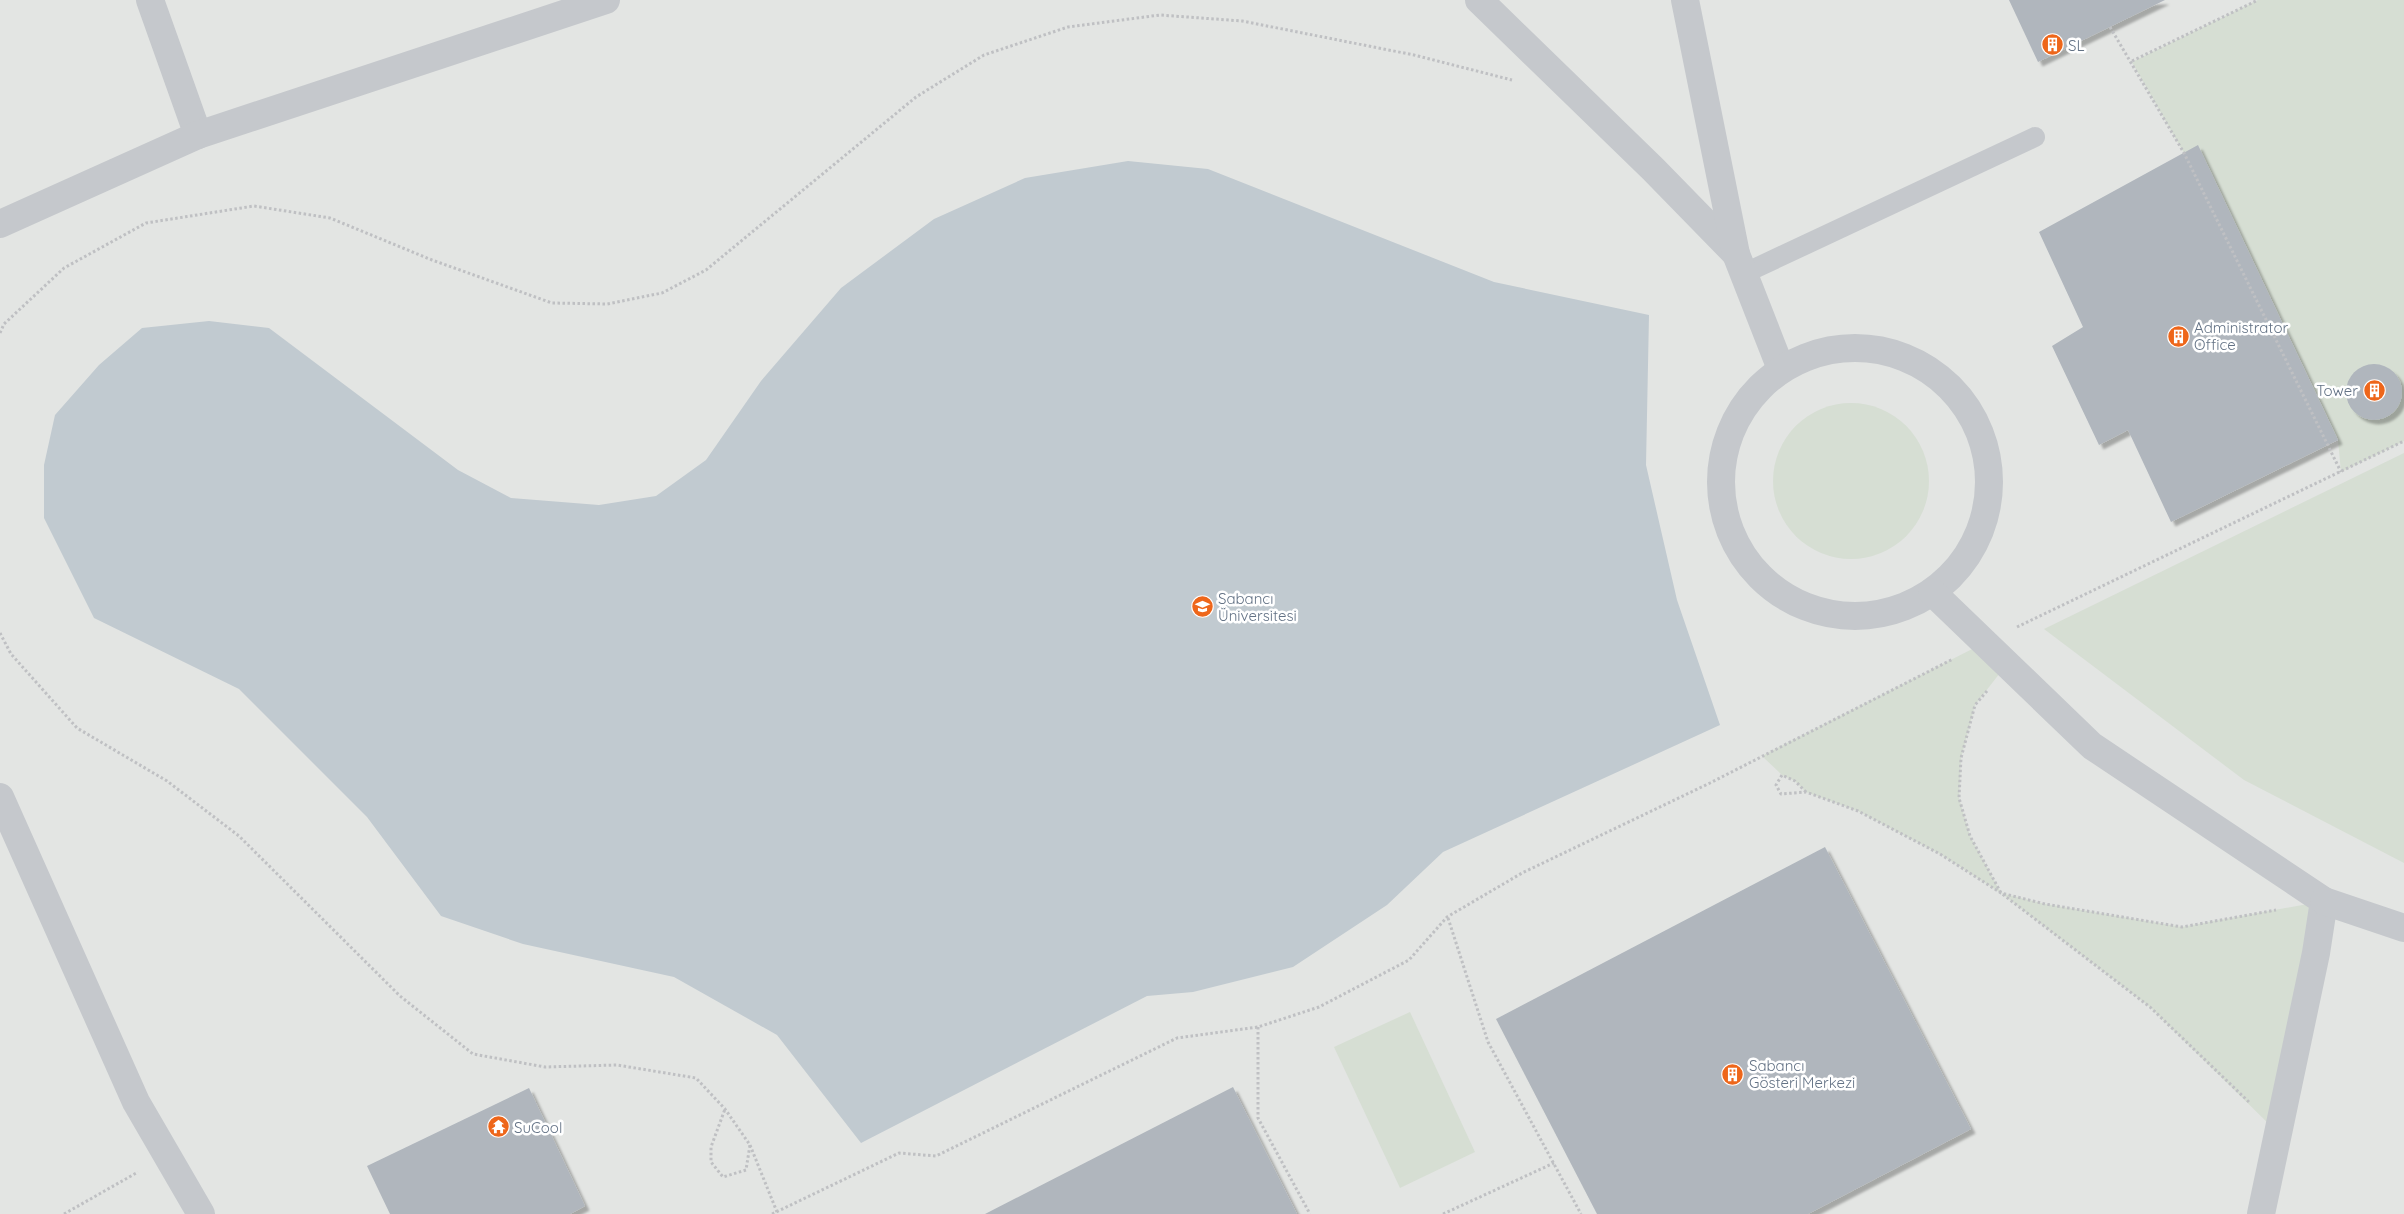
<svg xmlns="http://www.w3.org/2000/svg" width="2404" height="1214" font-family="Quicksand,sans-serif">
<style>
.built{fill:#e3e5e3}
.green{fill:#d6ded3}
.water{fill:#c1cad0}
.building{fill:#b0b6bd;filter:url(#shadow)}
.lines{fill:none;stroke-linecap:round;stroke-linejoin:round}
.path{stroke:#bfc0c3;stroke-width:3;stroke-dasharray:2.5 2.5;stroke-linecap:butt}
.lane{stroke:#c5c8cc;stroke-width:20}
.street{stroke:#c5c8cc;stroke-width:28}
.labels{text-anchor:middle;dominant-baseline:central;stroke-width:5;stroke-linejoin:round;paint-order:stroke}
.poi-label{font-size:15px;fill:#637285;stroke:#fff;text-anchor:start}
</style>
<defs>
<filter id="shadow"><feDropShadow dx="4.5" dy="4.5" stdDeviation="1" flood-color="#0004"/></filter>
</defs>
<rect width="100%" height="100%" fill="#f5f6f2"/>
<rect class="built" x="0" y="0" width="2404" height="1214"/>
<g class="green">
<path d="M 2258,0 L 2404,0 L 2404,441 L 2341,472 L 2338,440 L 2198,146 L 2184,153 L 2132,62 Z"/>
<circle cx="1851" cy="481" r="78"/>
<path d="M 2404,453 L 2404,863 L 2244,780 L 2044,629 Z"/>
<path d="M 1984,643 L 2007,664 L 1975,705 L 1961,758 L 1959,798 L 1970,836 L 2001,893 L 2045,904 L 2182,927 L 2324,901 L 2278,1133 L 2150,1007 L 2001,893 L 1940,854 L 1858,811 L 1806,792 L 1795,781 L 1782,775 L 1762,756 Z"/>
<path d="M 1410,1012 L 1475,1152 L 1400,1188 L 1334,1047 Z"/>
</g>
<path class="water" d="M 1128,161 L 1208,169 L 1494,282 L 1649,315 L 1646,465 L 1677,600 L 1720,725 L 1443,852 L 1387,905 L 1293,967 L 1193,992 L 1147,996 L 861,1143 L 777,1035 L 674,977 L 523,944 L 441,916 L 367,817 L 239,689 L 94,618 L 44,518 L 44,465 L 55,415 L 99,365 L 142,328 L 209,321 L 269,328 L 458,470 L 511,498 L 599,505 L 656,496 L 706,460 L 761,381 L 841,288 L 934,219 L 1025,178 Z"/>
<g class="building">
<path d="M 2009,0 L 2165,0 L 2038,62 Z"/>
<path d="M 2198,145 L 2338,440 L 2171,522 L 2128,430 L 2099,445 L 2052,346 L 2083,327 L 2039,232 Z"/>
<circle cx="2374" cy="392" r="28"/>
<path d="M 1825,847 L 1971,1129 L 1808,1214 L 1597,1214 L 1496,1019 Z"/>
<path d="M 1233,1087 L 1297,1214 L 985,1214 Z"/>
<path d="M 529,1088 L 585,1206 L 570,1214 L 390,1214 L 367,1166 Z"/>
</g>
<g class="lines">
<g class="path">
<path d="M 2110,27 L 2184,153 L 2341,472"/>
<path d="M 2132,61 L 2258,0"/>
<path d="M 0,333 L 4,324 L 64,268 L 146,223 L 254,206 L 330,218 L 432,260 L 552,303 L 607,304 L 662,293 L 706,270 L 916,97 L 984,55 L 1068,27 L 1160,15 L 1242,21 L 1414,55 L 1512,80"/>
<path d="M 2017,627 L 2404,441"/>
<path d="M 0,633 L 11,654 L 77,728 L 167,781 L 239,836 L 400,996 L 473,1054 L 545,1067 L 617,1065 L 696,1078 L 725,1109 L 750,1145 L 746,1170 L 723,1177 L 711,1162 L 711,1147 L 725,1109"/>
<path d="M 1987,691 L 1975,705 L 1961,758 L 1959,798 L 1970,836 L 2001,893 L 2150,1007 L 2250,1103"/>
<path d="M 1806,792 L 1795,781 L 1782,775 L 1776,785 L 1781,794 L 1806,792 L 1858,811 L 1940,854 L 2001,893 L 2045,904 L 2182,927 L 2276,910"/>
<path d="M 1448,918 L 1488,1042 L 1581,1214"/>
<path d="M 1258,1027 L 1258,1118 L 1310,1214"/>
<path d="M 750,1145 L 777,1212"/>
<path d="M 64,1214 L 138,1172"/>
<path d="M 772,1214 L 899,1153 L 936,1156 L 1177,1038 L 1258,1027 L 1319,1007 L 1409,960 L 1447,917 L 1522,873 L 1710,783 L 1953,659"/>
<path d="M 1443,1214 L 1554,1163"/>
</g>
<path class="lane" d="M 1743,274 L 2035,137"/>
<g class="street">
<path d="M 150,0 L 198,135"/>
<path d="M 1479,0 L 1653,169 L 1736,254"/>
<path d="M 1685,0 L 1736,254 L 1781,369"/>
<path d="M 0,224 L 198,135 L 606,0"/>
<circle cx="1855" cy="482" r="134"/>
<path d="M 1932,592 L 2092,746 L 2324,901 L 2316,953 L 2261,1214"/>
<path d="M 0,797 L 136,1102 L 201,1214"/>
<path d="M 2324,901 L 2404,928"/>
</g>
</g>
<defs>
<symbol id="building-disc" viewBox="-11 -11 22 22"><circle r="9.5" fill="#ee661a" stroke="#fff"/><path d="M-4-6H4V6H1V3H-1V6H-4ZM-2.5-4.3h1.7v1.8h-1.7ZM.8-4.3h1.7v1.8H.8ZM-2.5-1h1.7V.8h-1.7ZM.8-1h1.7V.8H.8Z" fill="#fff"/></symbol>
<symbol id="university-disc" viewBox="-11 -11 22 22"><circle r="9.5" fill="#ee661a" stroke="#fff"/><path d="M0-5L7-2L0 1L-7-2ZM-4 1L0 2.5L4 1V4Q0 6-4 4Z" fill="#fff"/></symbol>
<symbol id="temple-disc" viewBox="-11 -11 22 22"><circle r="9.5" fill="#ee661a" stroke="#fff"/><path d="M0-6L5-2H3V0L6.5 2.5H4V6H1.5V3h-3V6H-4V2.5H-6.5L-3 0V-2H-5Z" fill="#fff"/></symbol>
</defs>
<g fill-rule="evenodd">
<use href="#building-disc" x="2040" y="32" width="25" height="25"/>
<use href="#building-disc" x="2166" y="324" width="25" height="25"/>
<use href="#building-disc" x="2362" y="378" width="25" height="25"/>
<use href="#university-disc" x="1190" y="594" width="25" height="25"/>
<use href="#building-disc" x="1720" y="1062" width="25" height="25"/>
<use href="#temple-disc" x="486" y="1114" width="25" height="25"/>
</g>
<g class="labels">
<g class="poi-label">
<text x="2068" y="45">SL</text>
<text x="2194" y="327">Administrator<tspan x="2194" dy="17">Office</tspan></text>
<text x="2358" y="390" text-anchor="end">Tower</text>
<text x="1218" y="598">Sabancı<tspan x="1218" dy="17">Üniversitesi</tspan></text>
<text x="1749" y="1065">Sabancı<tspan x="1749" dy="17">Gösteri Merkezi</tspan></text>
<text x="514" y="1127">SuCool</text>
</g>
</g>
</svg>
